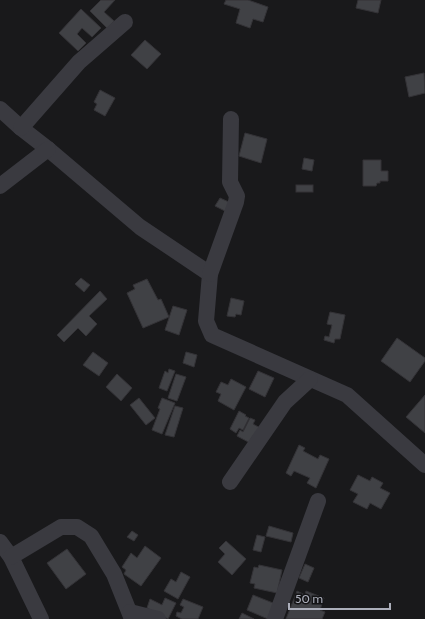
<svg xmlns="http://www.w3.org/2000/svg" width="425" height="619" font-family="Cabin,sans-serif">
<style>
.building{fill:#404145;stroke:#343337}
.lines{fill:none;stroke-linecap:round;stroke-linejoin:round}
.minor{stroke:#3a3a40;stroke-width:16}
</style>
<rect width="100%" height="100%" fill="#19191b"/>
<g class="building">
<path d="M 101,0 L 115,0 L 104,12 L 114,21 L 107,28 L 90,11 Z"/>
<path d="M 226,0 L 248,0 L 268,7 L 263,22 L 253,19 L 250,28 L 236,23 L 240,9 L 224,4 Z"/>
<path d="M 358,0 L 381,0 L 378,13 L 356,8 Z"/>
<path d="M 81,9 L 101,28 L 92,37 L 82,28 L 77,34 L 86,43 L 78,51 L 59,33 Z"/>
<path d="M 145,40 L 161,54 L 147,69 L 131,55 Z"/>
<path d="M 424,73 L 425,93 L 409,97 L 405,77 Z"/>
<path d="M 100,90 L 115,98 L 105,116 L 94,110 L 97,104 L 94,102 Z"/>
<path d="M 245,133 L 267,139 L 261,163 L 239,156 Z"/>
<path d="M 304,158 L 314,160 L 312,171 L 302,169 Z"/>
<path d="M 363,160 L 381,160 L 381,171 L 388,171 L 388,181 L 380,181 L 380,183 L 377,183 L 376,186 L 363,186 Z"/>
<rect x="296" y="185" width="17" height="7"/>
<path d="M 220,198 L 231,203 L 227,212 L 215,206 Z"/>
<path d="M 81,278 L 90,285 L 84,292 L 75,284 Z"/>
<path d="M 147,279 L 158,300 L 161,299 L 169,317 L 143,328 L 127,293 L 135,289 L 133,285 Z"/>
<path d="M 100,291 L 107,299 L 89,316 L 97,324 L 86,336 L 78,328 L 64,342 L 57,335 Z"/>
<path d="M 231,298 L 244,301 L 241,315 L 236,314 L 235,317 L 227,316 Z"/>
<path d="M 173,306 L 187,310 L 179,335 L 165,330 Z"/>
<path d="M 330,312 L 345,315 L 340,339 L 335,339 L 334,343 L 324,340 L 325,336 L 329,337 L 332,325 L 327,324 Z"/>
<path d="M 397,338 L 425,358 L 425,361 L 410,382 L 381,361 Z"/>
<path d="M 93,352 L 108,363 L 99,376 L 83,365 Z"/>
<path d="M 186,352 L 197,355 L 194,367 L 183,363 Z"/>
<path d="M 169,369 L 175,371 L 167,391 L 159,388 L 165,371 L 168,373 Z"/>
<path d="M 258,371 L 274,378 L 265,397 L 249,389 Z"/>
<path d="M 117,374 L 132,388 L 121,401 L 106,387 Z"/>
<path d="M 176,374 L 186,377 L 177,401 L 168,398 Z"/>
<path d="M 231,379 L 246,387 L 234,410 L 218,401 L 221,394 L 216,392 L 221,382 L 228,385 Z"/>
<path d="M 425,395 L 425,433 L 406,417 Z"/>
<path d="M 139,398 L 155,418 L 146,425 L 130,405 Z"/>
<path d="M 162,398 L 175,403 L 162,434 L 152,430 L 160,409 L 158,408 Z"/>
<path d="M 175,406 L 183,408 L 174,437 L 165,435 Z"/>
<path d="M 239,411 L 246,415 L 245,416 L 249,418 L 243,430 L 239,428 L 236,433 L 230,429 Z"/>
<path d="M 250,418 L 255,420 L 253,424 L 262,429 L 254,445 L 237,436 L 240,430 L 243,432 Z"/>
<path d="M 299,445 L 305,448 L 303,451 L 318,459 L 320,455 L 329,459 L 316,488 L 307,483 L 310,478 L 294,471 L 291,476 L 286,473 Z"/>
<path d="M 358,475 L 370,481 L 372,477 L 383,483 L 380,488 L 390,493 L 381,509 L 370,503 L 367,509 L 353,502 L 358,494 L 350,490 Z"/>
<path d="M 269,526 L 293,533 L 291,542 L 266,536 Z"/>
<path d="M 132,531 L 138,535 L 134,541 L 127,537 Z"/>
<path d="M 257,535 L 265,537 L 261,552 L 253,550 Z"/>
<path d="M 226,541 L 246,559 L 232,575 L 218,562 L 225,554 L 219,548 Z"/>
<path d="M 145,546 L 161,558 L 141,586 L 124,574 L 126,570 L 122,567 L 131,553 L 137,558 Z"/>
<path d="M 67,549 L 86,574 L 66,589 L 47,563 Z"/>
<path d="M 305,564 L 314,568 L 308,582 L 299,578 Z"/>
<path d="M 259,565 L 282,570 L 277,593 L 254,588 L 255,584 L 250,583 L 254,567 L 258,568 Z"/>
<path d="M 181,572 L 190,577 L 178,599 L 164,591 L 171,579 L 176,582 Z"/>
<path d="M 297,591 L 305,595 L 306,591 L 324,598 L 320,610 L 325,612 L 322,619 L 286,619 Z"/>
<path d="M 253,595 L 278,605 L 268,619 L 247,610 Z"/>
<path d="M 165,598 L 176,603 L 168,619 L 147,608 L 150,599 L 162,605 Z"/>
<path d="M 183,599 L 203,607 L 198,619 L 182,619 L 176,616 L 177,612 L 181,613 L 184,607 L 180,605 Z"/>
<path d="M 242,613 L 254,619 L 239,619 Z"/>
</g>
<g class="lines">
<g class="minor">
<path d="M 0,109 L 21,128 L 48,149 L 140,227 L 210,274 L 206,321 L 212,335 L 347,395 L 425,465"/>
<path d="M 21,128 L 79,62 L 125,22"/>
<path d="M 0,186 L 48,149"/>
<path d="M 210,274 L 236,202 L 237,196 L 230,182 L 231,119"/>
<path d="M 230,482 L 285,402 L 310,379"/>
<path d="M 0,542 L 11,557 L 41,619"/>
<path d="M 11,557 L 61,527 L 77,527 L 91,536 L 114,574 L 132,619"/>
<path d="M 130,612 L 158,619"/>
<path d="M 275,619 L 318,501"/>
</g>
</g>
<path d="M289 603v6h101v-6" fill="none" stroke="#abaeba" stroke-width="2"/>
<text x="295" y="603" font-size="12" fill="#abaeba" stroke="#141416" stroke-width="3" paint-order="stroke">50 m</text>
</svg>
